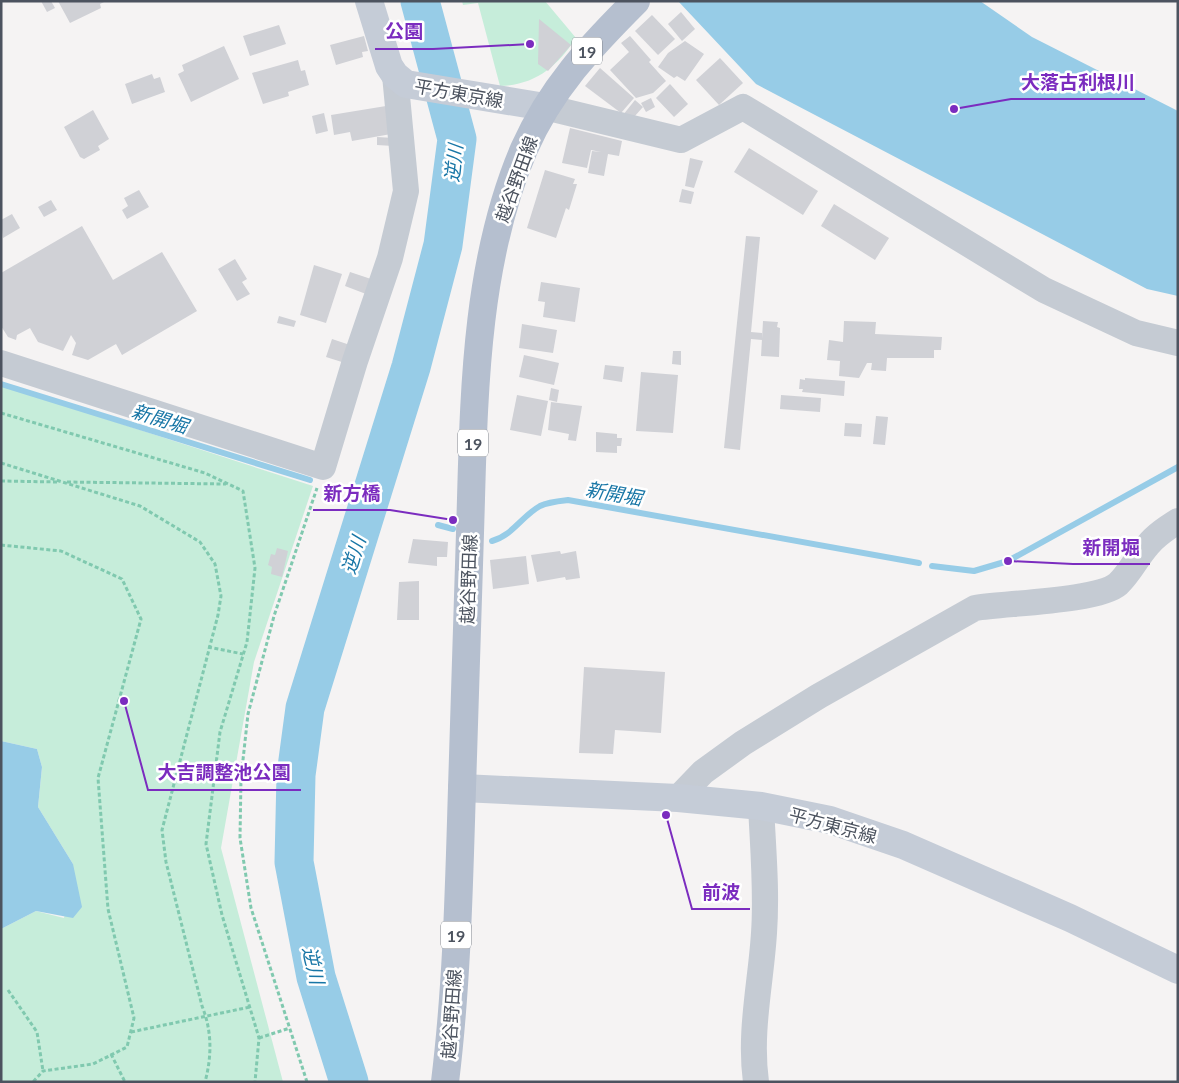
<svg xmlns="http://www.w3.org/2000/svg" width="1179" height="1083" font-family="Lato,'Noto Sans JP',sans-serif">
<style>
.green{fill:#c6edda}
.water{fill:#97cce7}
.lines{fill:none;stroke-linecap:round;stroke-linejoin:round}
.stream{stroke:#97cce7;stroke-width:6}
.river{stroke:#97cce7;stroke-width:39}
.building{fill:#d0d1d6}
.path{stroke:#80c9af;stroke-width:3;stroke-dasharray:4 2.5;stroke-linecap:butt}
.street{stroke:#c5cbd3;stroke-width:26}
.secondary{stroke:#c5ccd7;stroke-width:28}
.primary{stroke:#b5bfcf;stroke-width:28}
.labels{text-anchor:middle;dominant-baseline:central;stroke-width:5;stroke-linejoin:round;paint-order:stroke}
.shield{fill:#fff;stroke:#82878f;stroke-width:1}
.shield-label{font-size:16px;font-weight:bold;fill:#4c535f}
.street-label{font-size:18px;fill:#4c535f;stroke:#fff}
.water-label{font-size:19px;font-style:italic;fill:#1876a6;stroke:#fff}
.leader{fill:none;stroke:#7b2cbf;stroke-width:2}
.callout-dot{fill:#7b2cbf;stroke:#fff;stroke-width:2}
.callout-label{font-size:19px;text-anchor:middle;font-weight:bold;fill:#7b2cbf;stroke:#fff;stroke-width:5;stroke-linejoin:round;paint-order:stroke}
</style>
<rect width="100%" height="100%" fill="#f5f3f3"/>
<g class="green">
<path d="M 462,1 L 545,1 L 576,38 C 557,67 535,85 500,86 L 478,3 L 463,5 Z"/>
<path d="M 1,385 L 313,486 L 254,662 L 221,848 L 283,1082 L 1,1082 L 1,929 L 36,911 L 64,918 L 73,864 L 38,807 L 42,767 L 37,749 L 1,741 Z"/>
</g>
<g class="water">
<path d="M 678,1 L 980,1 L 1032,37 L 1178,111 L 1178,296 L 1147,289 L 756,84 Z"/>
<path d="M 1,741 L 37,749 L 42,767 L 38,807 L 73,864 L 82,907 L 73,918 L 36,911 L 1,929 Z"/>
</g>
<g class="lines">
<g class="stream">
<path d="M 1,384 L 310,480"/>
<path d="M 438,525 L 453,529"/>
<path d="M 492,541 C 512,536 522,516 540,506 C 548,502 559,501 568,500 L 919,563"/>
<path d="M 932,566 L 974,571 L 1008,561 L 1178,467"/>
</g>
<path class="river" d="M 349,1082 L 316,977 L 294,862 L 296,775 L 305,708 L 411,367 L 443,245 L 457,139 L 420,1"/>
</g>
<g class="building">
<path d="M 41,1 L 51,1 L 55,8 L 47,12 Z"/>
<path d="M 58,1 L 106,1 L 100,4 L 101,8 L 70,23 Z"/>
<path d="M 681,12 L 695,29 L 682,41 L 668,24 Z"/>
<path d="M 652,15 L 675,39 L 658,55 L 635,31 Z"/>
<path d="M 539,19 L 571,45 L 548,71 L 538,64 Z"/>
<path d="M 279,25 L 286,44 L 250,56 L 243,36 Z"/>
<path d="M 364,36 L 368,51 L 362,52 L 363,57 L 336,65 L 330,45 Z"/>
<path d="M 630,36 L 651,60 L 649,62 L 666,81 L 653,93 L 636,98 L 610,70 L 629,52 L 621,43 Z"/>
<path d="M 685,41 L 704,54 L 685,81 L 677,76 L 674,78 L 658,67 L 668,53 Z"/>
<path d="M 224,46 L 239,79 L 191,102 L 178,74 L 184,71 L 182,65 Z"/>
<path d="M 720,58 L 743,83 L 719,105 L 696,80 Z"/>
<path d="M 298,60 L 301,71 L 305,70 L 309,85 L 288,92 L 289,96 L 263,104 L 252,73 Z"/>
<path d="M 600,68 L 634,98 L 621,113 L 585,86 Z"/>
<path d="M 152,74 L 154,79 L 160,77 L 165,92 L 132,104 L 125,84 Z"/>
<path d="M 670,84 L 688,104 L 674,117 L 656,98 Z"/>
<path d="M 651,98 L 655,107 L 646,112 L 641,103 Z"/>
<path d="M 635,100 L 643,107 L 634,117 L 623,115 Z"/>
<path d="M 386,106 L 391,134 L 352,141 L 350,132 L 334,135 L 331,115 Z"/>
<path d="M 93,110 L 109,139 L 98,146 L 100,150 L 84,159 L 80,157 L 64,127 Z"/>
<path d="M 324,113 L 328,131 L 316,134 L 312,116 Z"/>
<path d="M 570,128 L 622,141 L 619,156 L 608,154 L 604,176 L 588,173 L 592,151 L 601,152 L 591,150 L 587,168 L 562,163 Z"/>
<path d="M 377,137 L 394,138 L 393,146 L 377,145 Z"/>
<path d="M 749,148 L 818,191 L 803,215 L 734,172 Z"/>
<path d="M 690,158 L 703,161 L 694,188 L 685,186 Z"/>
<path d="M 545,170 L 575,179 L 573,184 L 577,184 L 569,210 L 566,208 L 556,238 L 527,228 Z"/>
<path d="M 682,189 L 694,192 L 691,204 L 679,202 Z"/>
<path d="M 139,190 L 149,207 L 127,219 L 122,210 L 128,206 L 124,198 Z"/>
<path d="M 51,200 L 57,210 L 44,217 L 38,207 Z"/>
<path d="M 834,204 L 889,238 L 875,260 L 821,226 Z"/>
<path d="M 12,214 L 20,228 L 3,238 L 1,220 Z"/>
<path d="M 82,226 L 113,280 L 162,252 L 197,311 L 122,355 L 116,344 L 88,360 L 72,355 L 76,343 L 71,335 L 63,351 L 38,342 L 30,328 L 17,335 L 16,340 L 8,337 L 1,326 L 1,273 Z"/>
<path d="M 746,236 L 760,237 L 751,332 L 762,333 L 762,340 L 751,339 L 740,450 L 724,448 Z"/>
<path d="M 235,259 L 247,279 L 242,282 L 250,294 L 237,301 L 218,269 Z"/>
<path d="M 314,265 L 342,274 L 326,323 L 300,315 Z"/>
<path d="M 350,272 L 371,279 L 366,294 L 345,286 Z"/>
<path d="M 541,282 L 580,288 L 575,322 L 543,317 L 545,302 L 538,301 Z"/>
<path d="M 279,316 L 296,321 L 294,327 L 277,323 Z"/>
<path d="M 763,321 L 778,322 L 777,327 L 780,328 L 779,357 L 761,356 Z"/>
<path d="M 844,321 L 876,322 L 875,334 L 942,337 L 941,350 L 934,350 L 934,358 L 887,358 L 886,371 L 871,370 L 872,363 L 867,363 L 859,378 L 839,376 L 840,361 L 827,360 L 829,340 L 843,342 Z"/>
<path d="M 522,324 L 557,330 L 553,353 L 519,348 Z"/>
<path d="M 332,339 L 350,345 L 345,363 L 326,357 Z"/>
<path d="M 673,351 L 681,351 L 681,365 L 672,364 Z"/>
<path d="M 524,355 L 559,363 L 554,385 L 519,377 Z"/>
<path d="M 605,365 L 624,367 L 622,382 L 603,379 Z"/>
<path d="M 641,372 L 678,375 L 673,433 L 636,431 Z"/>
<path d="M 805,378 L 845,381 L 844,396 L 802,392 L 803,389 L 799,389 L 800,379 L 805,380 Z"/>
<path d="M 551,388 L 559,390 L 557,402 L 549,400 Z"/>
<path d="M 517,395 L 548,401 L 541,436 L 510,430 Z"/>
<path d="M 781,395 L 821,398 L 820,412 L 780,409 Z"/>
<path d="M 551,402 L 582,406 L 576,441 L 568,440 L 569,434 L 548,430 Z"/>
<path d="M 876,416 L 888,417 L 885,445 L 873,444 Z"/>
<path d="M 845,423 L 862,424 L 861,437 L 844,436 Z"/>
<path d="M 596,432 L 617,434 L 617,438 L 622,438 L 621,446 L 617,446 L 617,453 L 596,452 Z"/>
<path d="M 413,539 L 448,542 L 447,557 L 437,557 L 437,566 L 408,563 Z"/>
<path d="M 277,548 L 288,551 L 282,577 L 271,574 L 272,567 L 268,565 L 271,554 L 275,555 Z"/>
<path d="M 560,551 L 561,554 L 576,551 L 580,578 L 566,580 L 565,577 L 537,582 L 531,555 Z"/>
<path d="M 526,556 L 529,584 L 493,589 L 490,560 Z"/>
<path d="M 419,581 L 419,620 L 397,620 L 399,582 Z"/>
<path d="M 584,667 L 665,672 L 661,733 L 615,730 L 613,754 L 579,753 Z"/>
</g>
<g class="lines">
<g class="path">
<path d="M 1,413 L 205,473 L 243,491 L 255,568 L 247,642 L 220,732 L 206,844 L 222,915 L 259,1038 L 255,1082"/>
<path d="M 1,463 L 140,506 L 200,542 L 215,564 L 221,596 L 218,615 L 162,830 L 166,862 L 202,1006 C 212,1031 212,1056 205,1082"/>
<path d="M 1,481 L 58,482"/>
<path d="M 67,482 L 226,484"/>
<path d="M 1,545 L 61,551 L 122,579 L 141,619 L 98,778 L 108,909 L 134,1018 L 127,1047 L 93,1064 L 43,1071 L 33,1082"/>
<path d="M 208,647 L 243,654"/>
<path d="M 8,990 L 37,1032 L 43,1071"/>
<path d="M 131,1032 L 250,1007"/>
<path d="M 259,1038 L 290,1028"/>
<path d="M 111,1054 L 125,1082"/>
<path d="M 307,1082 L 251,908 L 240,838 L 241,778 L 248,714 L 274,616 L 317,488"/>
</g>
<g class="street">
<path d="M 545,107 L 681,140 L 743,107 L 1044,290 L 1136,333 L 1178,343"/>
<path d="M 1,363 L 323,467 L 355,361 L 390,258 L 406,191 L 395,75"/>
<path d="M 678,798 L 703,772 L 743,743 L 819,696 L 975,608 C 1005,603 1099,601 1118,584 C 1130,573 1137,557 1148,545 C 1156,535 1167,528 1178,521"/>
<path d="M 756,1082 C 749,1032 761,982 764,933 C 767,891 763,848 761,806"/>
</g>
<g class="secondary">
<path d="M 369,1 L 389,66 L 395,75 L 406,84 L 545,107"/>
<path d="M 462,788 L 678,798 L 761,806 L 830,820 L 903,845 L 1070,918 L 1178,970"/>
</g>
<path class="primary" d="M 445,1082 C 457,984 459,886 462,788 C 464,703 467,618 470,533 C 474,406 473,268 524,149 C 551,88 590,47 636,1"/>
</g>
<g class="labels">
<g class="shield">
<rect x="572" y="37.5" width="30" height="27" rx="4"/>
<rect x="458" y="429.5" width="30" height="27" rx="4"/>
<rect x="441" y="921.5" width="30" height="27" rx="4"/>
</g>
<g class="shield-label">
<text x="587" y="51">19</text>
<text x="473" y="443">19</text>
<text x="456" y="935">19</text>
</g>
<g class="street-label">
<text transform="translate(459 93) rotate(10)">平方東京線</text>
<text transform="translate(516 179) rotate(-70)">越谷野田線</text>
<text transform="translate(468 579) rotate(-88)">越谷野田線</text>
<text transform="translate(833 825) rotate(15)">平方東京線</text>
<text transform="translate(451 1014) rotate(-86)">越谷野田線</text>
</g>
<g class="water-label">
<text transform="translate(453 163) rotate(-84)">逆川</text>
<text transform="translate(160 418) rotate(17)">新開堀</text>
<text transform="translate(614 493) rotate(10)">新開堀</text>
<text transform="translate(353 555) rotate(-73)">逆川</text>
<text transform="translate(314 965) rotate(77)">逆川</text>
</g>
</g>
<path class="leader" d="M530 44L433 49H375M954 109L1011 99H1145M453 520L390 510H313M1008 561L1073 564H1150M124 701L148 790H301M666 815L692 909H750"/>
<g class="callout-dot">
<circle cx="530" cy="44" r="5"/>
<circle cx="954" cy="109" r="5"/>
<circle cx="453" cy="520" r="5"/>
<circle cx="1008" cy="561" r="5"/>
<circle cx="124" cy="701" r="5"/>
<circle cx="666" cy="815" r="5"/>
</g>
<g class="callout-label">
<text x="404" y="38">公園</text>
<text x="1078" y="89">大落古利根川</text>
<text x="352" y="500">新方橋</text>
<text x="1111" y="554">新開堀</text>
<text x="224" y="779">大吉調整池公園</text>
<text x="721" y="899">前波</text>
</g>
<rect width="1179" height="1083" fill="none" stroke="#4c535f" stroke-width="5"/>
</svg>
